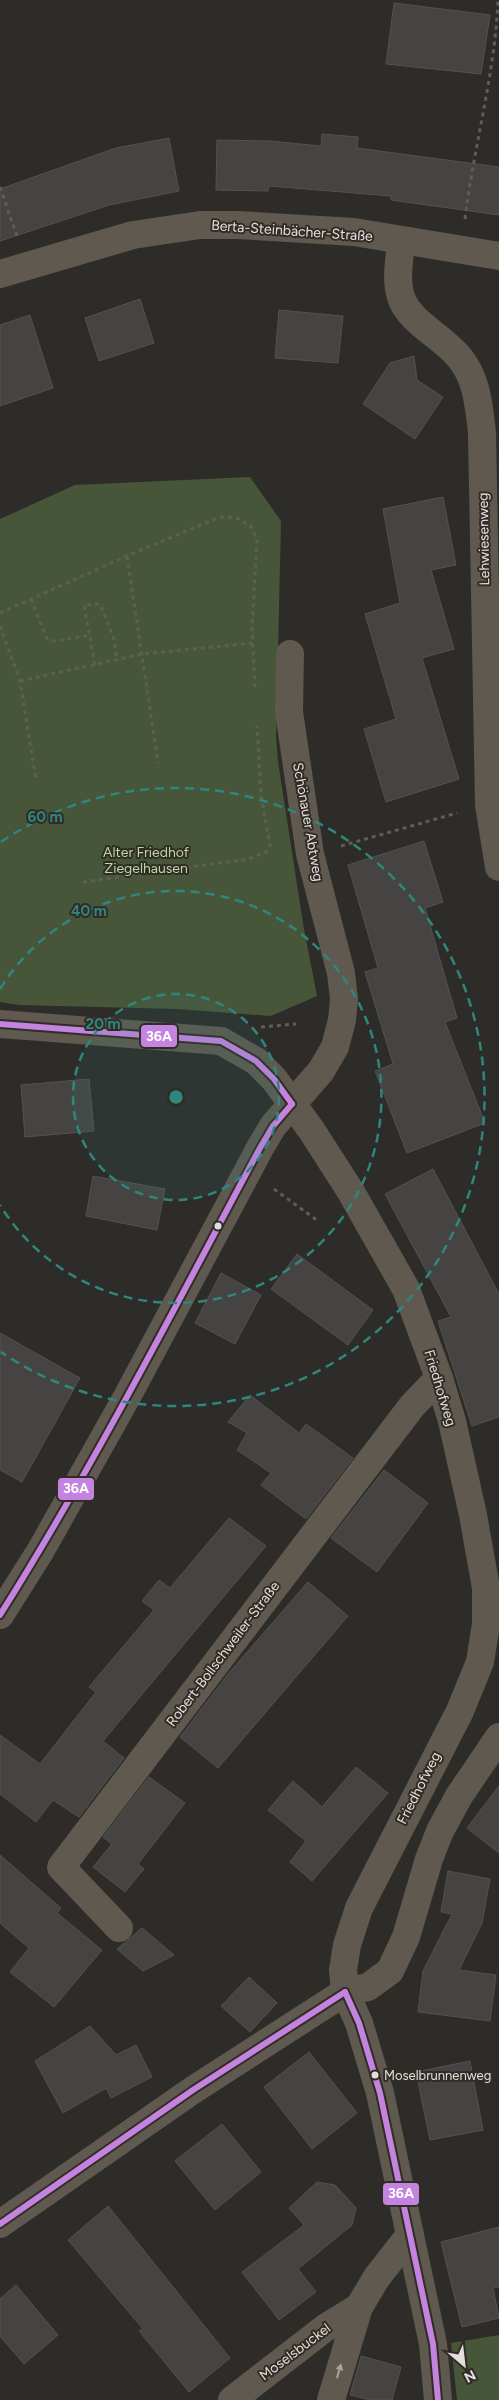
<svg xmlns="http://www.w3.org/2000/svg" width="499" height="2400" font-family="Figtree,sans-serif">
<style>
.green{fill:#475639}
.building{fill:#464442;stroke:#54524f}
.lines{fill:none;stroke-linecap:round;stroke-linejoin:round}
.path{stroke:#605d56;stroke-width:3;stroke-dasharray:4 4;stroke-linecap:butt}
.minor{stroke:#5f594f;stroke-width:28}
.bus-1-casing{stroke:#312c26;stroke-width:10}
.bus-1{stroke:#c483df;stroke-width:6}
.oneway{fill:#a8a39d}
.ring{fill:none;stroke:#2f867e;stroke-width:2.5;stroke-dasharray:9 6}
.bus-dot{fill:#e3e0dc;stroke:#312c26;stroke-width:2}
.labels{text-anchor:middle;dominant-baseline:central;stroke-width:4;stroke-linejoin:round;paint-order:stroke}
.bus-label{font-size:13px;fill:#e3e0dc;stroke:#312c26;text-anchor:start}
.street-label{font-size:14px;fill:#e3e0dc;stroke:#312c26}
.park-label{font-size:14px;fill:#b9d99d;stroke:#312c26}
.centre{fill:#2f867e;stroke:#312c26;stroke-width:2.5}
.ring-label{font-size:15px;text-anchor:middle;font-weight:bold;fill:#2f867e;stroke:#312c26;stroke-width:4;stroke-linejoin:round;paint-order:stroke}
.line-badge{stroke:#312c26;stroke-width:2}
.badge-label{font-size:14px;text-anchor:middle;font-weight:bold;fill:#fff}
</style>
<rect width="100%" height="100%" fill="#2e2c29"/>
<g class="green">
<path d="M 250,477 L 281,521 L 276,736 L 278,762 L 304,929 L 317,996 L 271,1016 L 177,1009 L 19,1005 L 0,1002 L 0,519 L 75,485 Z"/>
<path d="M 499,2335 L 499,2400 L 457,2400 L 451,2343 Z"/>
</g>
<g class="building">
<path d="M 394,3 L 490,15 L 481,74 L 386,64 Z"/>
<path d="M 322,134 L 358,137 L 357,148 L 499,167 L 499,215 L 391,200 L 391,196 L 269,186 L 268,191 L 216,190 L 217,140 L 270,141 L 321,146 Z"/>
<path d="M 169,138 L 179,191 L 109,205 L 0,241 L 0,189 L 116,148 Z"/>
<path d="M 140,299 L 154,343 L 99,361 L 85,318 Z"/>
<path d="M 279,310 L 343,316 L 338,363 L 275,358 Z"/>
<path d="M 30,315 L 53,388 L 0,406 L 0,325 Z"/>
<path d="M 414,356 L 417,380 L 443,397 L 415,439 L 363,404 L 390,363 Z"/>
<path d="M 443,497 L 456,565 L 431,570 L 454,649 L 422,658 L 459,779 L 386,802 L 364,729 L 396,719 L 365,614 L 400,603 L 383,509 Z"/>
<path d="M 424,841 L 443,902 L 425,908 L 457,1018 L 445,1022 L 485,1123 L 407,1153 L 375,1071 L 393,1064 L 365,972 L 378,968 L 348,865 Z"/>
<path d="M 89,1079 L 94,1131 L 25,1137 L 21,1085 Z"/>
<path d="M 433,1169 L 499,1294 L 499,1417 L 472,1426 L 438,1321 L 451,1317 L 385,1194 Z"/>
<path d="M 93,1176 L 165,1189 L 157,1230 L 86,1216 Z"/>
<path d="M 297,1254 L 373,1310 L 348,1345 L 271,1289 Z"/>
<path d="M 221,1273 L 261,1295 L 235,1344 L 195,1323 Z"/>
<path d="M 0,1333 L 80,1378 L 22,1482 L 0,1470 Z"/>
<path d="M 250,1395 L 299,1433 L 306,1424 L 353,1458 L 306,1519 L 261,1485 L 271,1473 L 237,1450 L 247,1433 L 228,1422 Z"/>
<path d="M 384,1470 L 428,1503 L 377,1572 L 331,1538 Z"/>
<path d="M 229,1518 L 266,1546 L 103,1741 L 124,1758 L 79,1817 L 53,1800 L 36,1822 L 0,1794 L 0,1735 L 40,1764 L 96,1692 L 89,1687 L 154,1610 L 142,1601 L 159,1580 L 170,1588 Z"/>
<path d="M 308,1582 L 348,1616 L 218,1768 L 180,1737 L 228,1674 Z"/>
<path d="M 356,1767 L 388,1793 L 312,1881 L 290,1862 L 306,1841 L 268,1810 L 293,1781 L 322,1807 Z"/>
<path d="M 149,1777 L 185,1803 L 138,1864 L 144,1869 L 125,1892 L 93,1867 L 112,1844 L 103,1837 Z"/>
<path d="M 499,1786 L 499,1853 L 467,1828 Z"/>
<path d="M 0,1855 L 61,1908 L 57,1913 L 102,1950 L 54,2007 L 10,1972 L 29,1948 L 0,1923 Z"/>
<path d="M 448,1871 L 490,1879 L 482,1923 L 459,1970 L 496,1975 L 490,2021 L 418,2012 L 423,1971 L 452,1914 L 441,1912 Z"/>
<path d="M 142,1928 L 174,1955 L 143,1971 L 117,1949 Z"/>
<path d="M 249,1977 L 277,2003 L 250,2032 L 221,2006 Z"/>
<path d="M 90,2026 L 116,2055 L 136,2045 L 152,2077 L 111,2098 L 106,2088 L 63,2113 L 35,2061 Z"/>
<path d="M 309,2052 L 357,2113 L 312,2149 L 264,2087 Z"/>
<path d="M 470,2061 L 483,2130 L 430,2140 L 416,2072 Z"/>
<path d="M 222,2124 L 261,2172 L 215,2210 L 175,2161 Z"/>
<path d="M 317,2182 L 335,2185 L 356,2208 L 352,2225 L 298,2269 L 316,2292 L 279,2320 L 242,2272 L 304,2225 L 289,2208 Z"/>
<path d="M 108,2206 L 230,2358 L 189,2392 L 139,2331 L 143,2329 L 68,2240 Z"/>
<path d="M 499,2227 L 499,2287 L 493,2288 L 499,2318 L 462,2327 L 441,2242 Z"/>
<path d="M 16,2285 L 58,2335 L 24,2364 L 0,2336 L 0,2299 Z"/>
<path d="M 361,2356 L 401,2367 L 392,2400 L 370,2400 L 350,2395 Z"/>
</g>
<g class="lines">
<g class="path">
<path d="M 0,187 L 17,236"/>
<path d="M 465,219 C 474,145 495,74 498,0"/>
<path d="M 127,556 L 158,763"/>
<path d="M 31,599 L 47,639 L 54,641 L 90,635"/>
<path d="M 0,613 L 127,556 L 220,517 L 237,518 L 251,526 L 257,540 L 252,629 L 255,687"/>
<path d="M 0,626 L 20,681 L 36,780"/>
<path d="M 95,665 L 84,605 L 100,604 L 114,639 L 117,660"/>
<path d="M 20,681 L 142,654 L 253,643"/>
<path d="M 341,846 L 457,813"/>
<path d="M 83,882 L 249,859 L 266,852 L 270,846 L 261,795 L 257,726"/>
<path d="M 261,1027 L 296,1024"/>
<path d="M 274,1189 L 318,1221"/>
</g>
<g class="minor">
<path d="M 401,240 C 400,258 395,279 401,297 C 408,321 443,337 459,357 C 477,378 479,406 482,433 L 489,805 L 499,867"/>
<path d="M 0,274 L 133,235 L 200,225 L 238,225 L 354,232 L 499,256"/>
<path d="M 0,1024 L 221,1041 L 256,1061 L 274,1079 L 312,1131 L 351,1192 L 406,1289 L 439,1378 L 452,1421 L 473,1515 L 486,1588 L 486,1624 L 480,1662 L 460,1711 L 359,1908 L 347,1945 L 343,1970 L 345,1992 L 359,2023 L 380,2093 L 433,2344 L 438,2400"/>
<path d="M 0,1615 L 41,1550 L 128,1395 L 260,1148 L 273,1126 L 321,1071 L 335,1047 L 342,1020 L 344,999 L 341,973 L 310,854 L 289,712 L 290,654"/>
<path d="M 119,1928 L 61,1867 L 412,1406 L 439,1378"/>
<path d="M 0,2224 L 193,2090 L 345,1992 L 368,1987 L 390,1971 L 406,1937 L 429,1859 L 440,1831 L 459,1796 L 499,1737"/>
<path d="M 232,2400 L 325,2328 L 359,2307"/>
<path d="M 331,2400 L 359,2307 L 377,2277 L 410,2235"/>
</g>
<defs>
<g id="bus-1">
<path d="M 0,1024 L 221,1041 L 256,1061 L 274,1079 L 292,1104"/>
<path d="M 0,1615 C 95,1464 176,1305 260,1148 L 273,1126 L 292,1104"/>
<path d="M 345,1992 L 359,2023 L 380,2093 L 433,2344 L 438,2400"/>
<path d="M 0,2224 L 193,2090 L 345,1992"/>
</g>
</defs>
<use href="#bus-1" class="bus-1-casing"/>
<use href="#bus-1" class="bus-1"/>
</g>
<defs><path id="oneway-solid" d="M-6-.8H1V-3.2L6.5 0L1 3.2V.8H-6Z" transform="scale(1.25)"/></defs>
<use class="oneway" href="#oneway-solid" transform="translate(339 2371) rotate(-74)"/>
<circle cx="176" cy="1097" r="103" fill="#2f867e" fill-opacity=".12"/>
<g class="ring">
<circle cx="176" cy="1097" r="103"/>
<path d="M0 989A206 206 0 1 1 0 1205"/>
<path d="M1 842A309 309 0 1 1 1 1352"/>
</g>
<g class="bus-dot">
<circle cx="218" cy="1226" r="4.5"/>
<circle cx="375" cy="2075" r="4.5"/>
</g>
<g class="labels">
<g class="bus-label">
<text x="384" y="2075">Moselbrunnenweg</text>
</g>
<g class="street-label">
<text transform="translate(292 231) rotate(4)">Berta-Steinbächer-Straße</text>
<text transform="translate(484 539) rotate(-91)">Lehwiesenweg</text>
<text transform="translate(308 822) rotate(80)">Schönauer Abtweg</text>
<text transform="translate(440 1388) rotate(73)">Friedhofweg</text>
<text transform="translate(223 1654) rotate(-53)">Robert-Bollschweiler-Straße</text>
<text transform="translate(419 1788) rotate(-63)">Friedhofweg</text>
<text transform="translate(295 2352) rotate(-37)">Moselsbuckel</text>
</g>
<g class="park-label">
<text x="146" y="852">Alter Friedhof<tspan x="146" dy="16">Ziegelhausen</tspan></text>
</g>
</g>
<circle cx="176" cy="1097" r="8" class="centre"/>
<g class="ring-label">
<text x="45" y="822">60 m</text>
<text x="89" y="916">40 m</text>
<text x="103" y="1029">20 m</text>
</g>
<g class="line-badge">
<rect x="140" y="1024" width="38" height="24" rx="5" fill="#c483df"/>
<rect x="57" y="1477" width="38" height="24" rx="5" fill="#c483df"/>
<rect x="382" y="2182" width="38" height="24" rx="5" fill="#c483df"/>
</g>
<g class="badge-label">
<text x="159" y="1041">36A</text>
<text x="76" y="1493">36A</text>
<text x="401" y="2198">36A</text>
</g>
<g transform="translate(464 2365) rotate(152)" stroke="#312c26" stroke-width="4" paint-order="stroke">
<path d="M0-4L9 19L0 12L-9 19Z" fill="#e3e0dc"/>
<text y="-8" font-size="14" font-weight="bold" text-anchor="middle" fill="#e3e0dc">N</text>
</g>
</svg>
